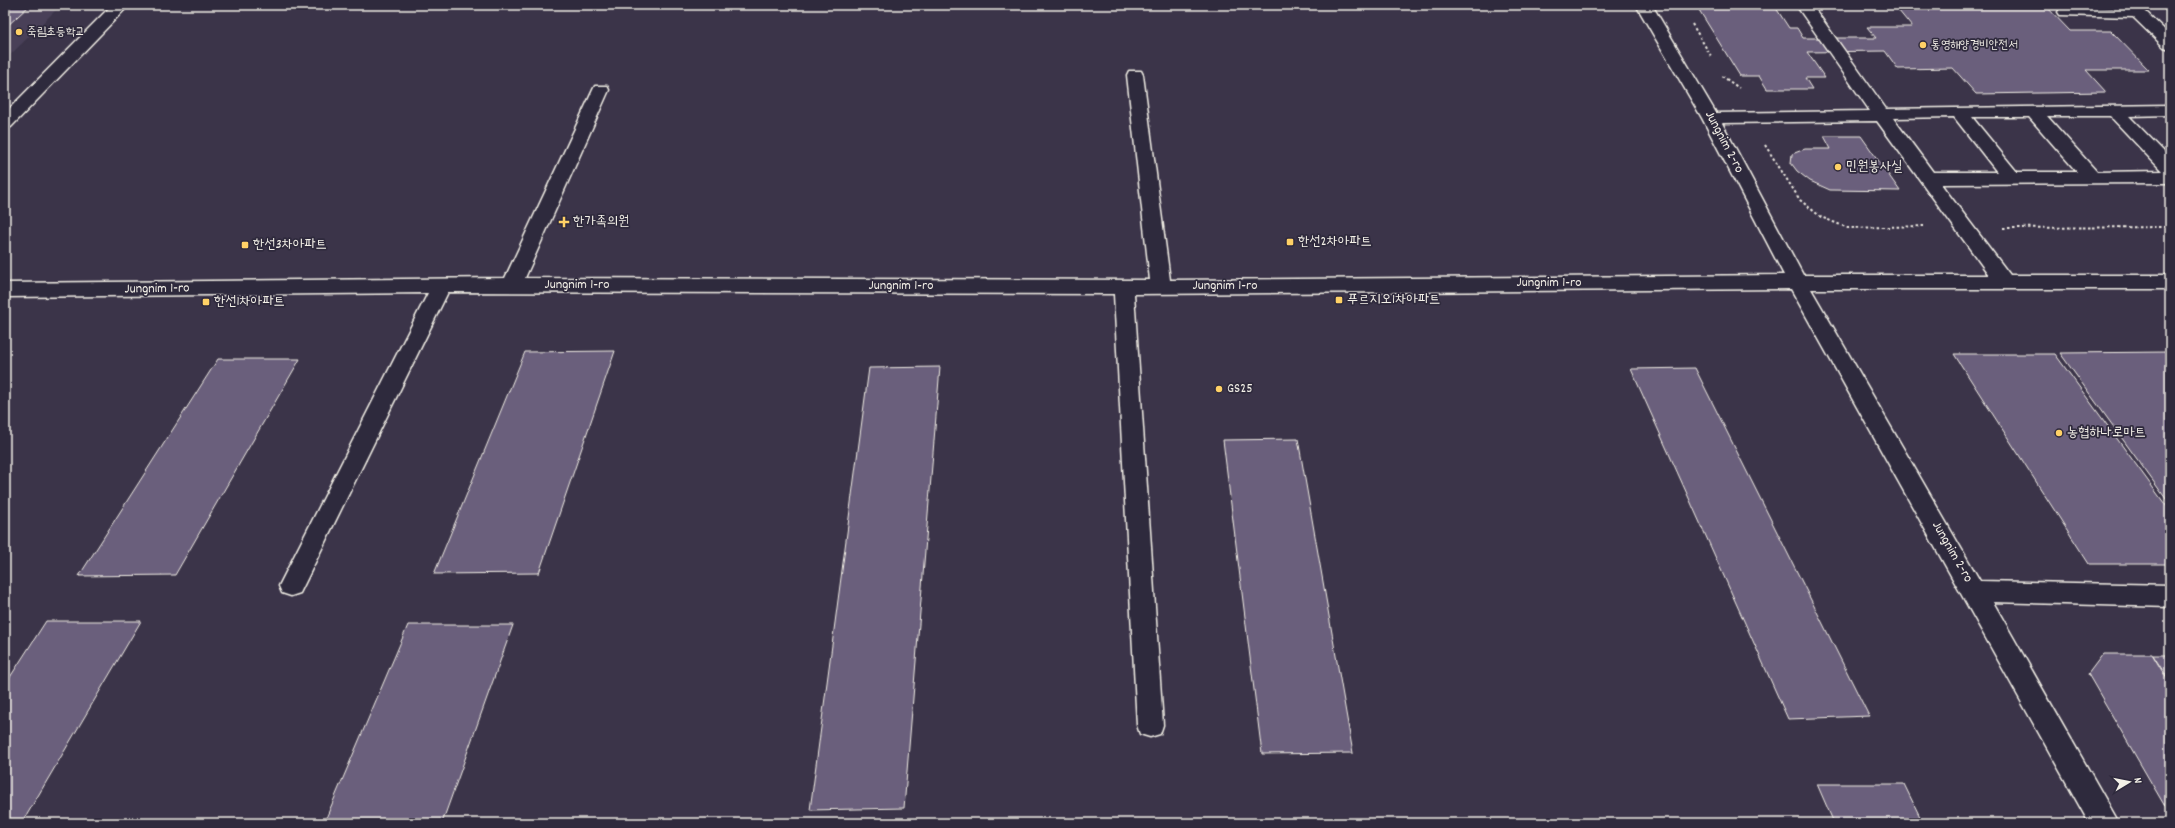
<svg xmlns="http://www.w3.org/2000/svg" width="2175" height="828" font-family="Dekko,'Poor Story',sans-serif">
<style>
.built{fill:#494158}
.building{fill:#6a5e7b;stroke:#f4f1e8}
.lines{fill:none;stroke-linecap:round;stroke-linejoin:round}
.minor-casing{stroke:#f4f1e8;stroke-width:3}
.path{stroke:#f4f1e8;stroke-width:2;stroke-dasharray:2.5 2.5;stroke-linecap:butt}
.minor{fill:#2f2a3d;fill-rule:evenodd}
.poi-dot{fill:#ffd166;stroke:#2f2a3d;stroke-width:1.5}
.labels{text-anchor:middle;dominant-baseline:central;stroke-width:3.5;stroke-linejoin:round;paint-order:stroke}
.far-poi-label{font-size:12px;fill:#f4f1e8;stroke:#2f2a3d;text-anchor:start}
.street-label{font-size:14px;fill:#f4f1e8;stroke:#2f2a3d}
.poi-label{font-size:14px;fill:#f4f1e8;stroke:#2f2a3d;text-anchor:start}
</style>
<rect width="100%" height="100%" fill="#3b3449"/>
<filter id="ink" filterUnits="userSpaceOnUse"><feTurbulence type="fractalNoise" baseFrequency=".025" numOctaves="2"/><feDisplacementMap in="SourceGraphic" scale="8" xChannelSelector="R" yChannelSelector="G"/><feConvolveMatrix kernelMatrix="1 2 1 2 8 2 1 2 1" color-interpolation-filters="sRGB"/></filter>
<g filter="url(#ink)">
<path class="built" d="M 5,5 L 61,5 L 5,60 Z"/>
<g class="building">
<path d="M 5,5 L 30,5 L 5,28 Z"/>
<path d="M 1696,5 L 1774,5 L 1789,28 L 1797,28 L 1803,38 L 1876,38 L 1867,27 L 1912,27 L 1894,5 L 2045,5 L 2070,31 L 2111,31 L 2149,70 L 2086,70 L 2106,92 L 1976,94 L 1953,68 L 1898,69 L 1885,51 L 1807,52 L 1825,78 L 1805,78 L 1812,89 L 1767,89 L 1759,76 L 1740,76 Z"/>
<path d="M 1824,136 L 1861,136 L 1900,191 L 1830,190 L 1810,181 L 1797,171 L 1791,163 L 1792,154 L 1805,149 L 1831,149 Z"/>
<path d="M 615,351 L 539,573 L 434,574 L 525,352 Z"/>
<path d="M 2170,352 L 2170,503 L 2169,503 L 2060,353 Z"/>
<path d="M 1954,354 L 2055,354 L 2170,511 L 2170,564 L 2089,564 Z"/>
<path d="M 218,359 L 300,359 L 175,575 L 79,576 Z"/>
<path d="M 940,367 L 904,808 L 810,810 L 869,368 Z"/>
<path d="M 1695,368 L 1869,716 L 1788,719 L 1631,369 Z"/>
<path d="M 1298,439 L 1353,753 L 1262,754 L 1223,440 Z"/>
<path d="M 46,621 L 141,621 L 22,823 L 5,823 L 5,685 Z"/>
<path d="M 408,625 L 513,625 L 442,823 L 324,823 Z"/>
<path d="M 2103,654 L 2152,654 L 2170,684 L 2170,815 L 2088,674 Z"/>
<path d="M 2153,655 L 2170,655 L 2170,682 Z"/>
<path d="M 1817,784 L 1904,784 L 1923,823 L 1834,823 Z"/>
</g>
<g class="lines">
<defs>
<g id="minor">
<path d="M 112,5 L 129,5 L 11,127 L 5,128 L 5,113 Z"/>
<path d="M 1636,5 L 1652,5 L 1716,113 L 1870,111 L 1796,5 L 1812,5 L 1886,109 L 2170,105 L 2170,115 L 2129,116 L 2170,158 L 2170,183 L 1941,184 L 2010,275 L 2170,275 L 2170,289 L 1811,289 L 1980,581 L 2170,585 L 2170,607 L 1993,602 L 2119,823 L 2089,823 L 1791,289 L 1134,294 L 1163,725 L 1160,734 L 1150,737 L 1140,734 L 1137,725 L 1114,294 L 448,292 L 300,593 L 291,596 L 282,593 L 279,586 L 428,293 L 5,297 L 5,283 L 505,278 L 593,90 L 595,86 L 607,86 L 609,90 L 525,278 L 1150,280 L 1127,75 L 1129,71 L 1141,71 L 1143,75 L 1170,280 L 1784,275 L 1702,118 ZM 2047,116 L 2110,116 L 2162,171 L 2097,172 ZM 1954,117 L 1997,172 L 1933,172 L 1893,118 ZM 1972,117 L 2029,117 L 2077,172 L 2017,172 ZM 1877,121 L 1989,275 L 1803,275 L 1722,123 Z"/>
<path d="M 2066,7 L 2143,9 L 2170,35 L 2170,49 L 2164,47 L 2133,17 L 2060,15 L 2058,12 L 2060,9 Z"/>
</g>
</defs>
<use href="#minor" class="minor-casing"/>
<g class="path">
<path d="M 1692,24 L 1711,56"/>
<path d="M 1722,76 L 1739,88"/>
<path d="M 1765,145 L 1800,200 L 1821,217 L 1848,228 L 1924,226"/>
<path d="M 2003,228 L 2170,227"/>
</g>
<use href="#minor" class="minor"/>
</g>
</g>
<g class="poi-dot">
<circle cx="19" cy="32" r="4"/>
<circle cx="1923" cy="45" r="4"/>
<circle cx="1838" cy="167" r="4"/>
<path d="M562 216h4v4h4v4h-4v4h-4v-4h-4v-4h4z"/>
<rect x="1286" y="238" width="8" height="8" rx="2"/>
<rect x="241" y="241" width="8" height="8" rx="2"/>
<rect x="1335" y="296" width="8" height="8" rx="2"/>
<rect x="202" y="298" width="8" height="8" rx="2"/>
<circle cx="1219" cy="389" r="4"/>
<circle cx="2059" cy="433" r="4"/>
</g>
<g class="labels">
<g class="far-poi-label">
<text x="27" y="32">죽림초등학교</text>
<text x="1931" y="45">통영해양경비안전서</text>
</g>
<g class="street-label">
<text transform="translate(1724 142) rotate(62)">Jungnim 2-ro</text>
<text x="1549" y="283">Jungnim 1-ro</text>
<text x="577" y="285">Jungnim 1-ro</text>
<text x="901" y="286">Jungnim 1-ro</text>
<text x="1225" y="286">Jungnim 1-ro</text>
<text transform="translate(157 289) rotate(-1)">Jungnim 1-ro</text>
<text transform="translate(1952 552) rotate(60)">Jungnim 2-ro</text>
</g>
<g class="poi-label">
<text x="1846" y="167">민원봉사실</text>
<text x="573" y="222">한가족의원</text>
<text x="1298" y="242">한선2차아파트</text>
<text x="253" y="245">한선3차아파트</text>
<text x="1347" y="300">푸르지오1차아파트</text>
<text x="214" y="302">한선1차아파트</text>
<text x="1227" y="389">GS25</text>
<text x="2067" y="433">농협하나로마트</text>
</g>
</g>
<rect width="2175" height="828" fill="none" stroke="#2f2a3d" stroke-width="20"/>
<rect x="10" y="10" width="2155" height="808" fill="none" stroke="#f4f1e8" stroke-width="1.5" filter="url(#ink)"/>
<g transform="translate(2129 782) rotate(80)" stroke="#2f2a3d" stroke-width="3" paint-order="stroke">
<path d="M0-3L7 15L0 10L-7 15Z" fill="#f4f1e8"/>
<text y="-6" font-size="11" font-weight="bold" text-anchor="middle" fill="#f4f1e8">N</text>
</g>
</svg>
